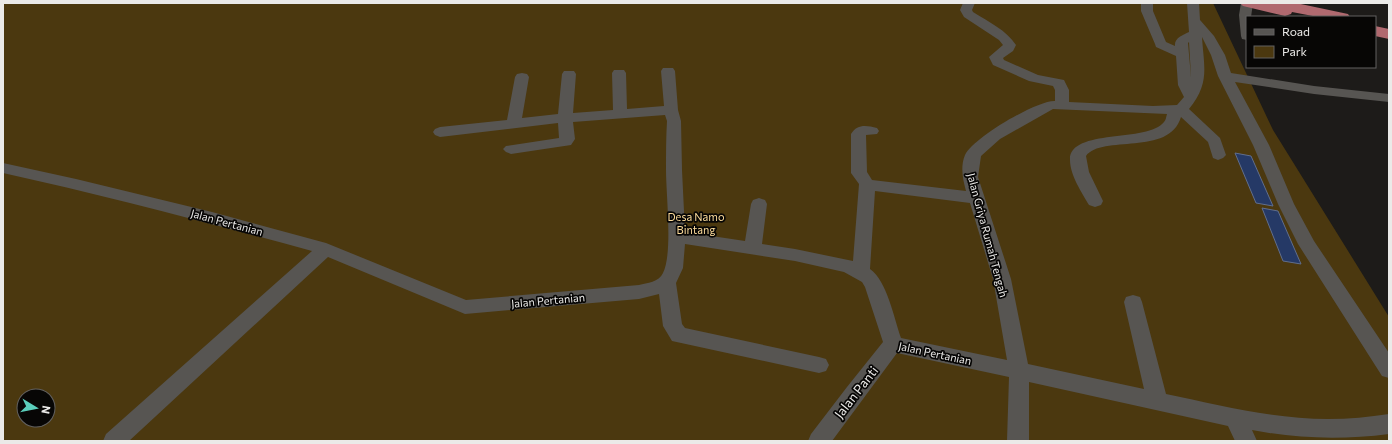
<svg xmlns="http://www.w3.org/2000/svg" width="1392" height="444" font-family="Commissioner,sans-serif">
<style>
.green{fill:#4b380f;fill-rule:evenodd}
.water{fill:#253966;stroke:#606e8d}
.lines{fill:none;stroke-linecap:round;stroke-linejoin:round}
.minor{fill:#575552;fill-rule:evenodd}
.highway{fill:#b0696f;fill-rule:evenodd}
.labels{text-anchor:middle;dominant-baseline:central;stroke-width:3.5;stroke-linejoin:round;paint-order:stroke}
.park-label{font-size:11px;fill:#fddc9b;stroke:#070605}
.street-label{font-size:11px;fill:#ebeae8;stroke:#070605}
.near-street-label{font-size:13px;fill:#ebeae8;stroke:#070605}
</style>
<rect width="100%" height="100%" fill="#1d1b19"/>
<path class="green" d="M 3,3 L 1213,3 L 1273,130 L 1389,317 L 1389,441 L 3,441 ZM 24,396 L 48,396 L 48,420 L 24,420 Z"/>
<g class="water">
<path d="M 1235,153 L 1251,156 L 1273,206 L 1256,203 Z"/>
<path d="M 1262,208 L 1278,211 L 1301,264 L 1283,261 Z"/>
</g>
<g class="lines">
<g class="minor">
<path d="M 963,3 L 975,3 L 972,10 L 973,12 C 989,22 1006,30 1016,45 L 1013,51 L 1003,58 L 1004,60 L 1038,75 L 1064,80 L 1069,90 L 1069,102 L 1153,106 L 1177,105 L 1184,97 L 1178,85 L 1176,56 L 1156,47 L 1155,44 L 1141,11 L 1141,3 L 1153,3 L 1153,11 L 1166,42 L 1175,46 C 1174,38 1183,35 1189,32 L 1187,3 L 1199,3 L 1200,20 L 1214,36 L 1225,55 L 1231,73 L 1314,86 L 1389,94 L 1389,102 L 1314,94 L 1235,82 L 1269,145 L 1294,204 L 1314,241 L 1389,353 L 1389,378 L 1382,376 L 1298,244 L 1278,204 L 1253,145 L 1218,76 L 1211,55 L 1202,37 C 1204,68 1210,83 1189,109 L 1220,138 L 1226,155 L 1223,158 L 1218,160 L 1213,158 L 1208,142 L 1181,117 C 1169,157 1102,134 1086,156 L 1089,172 L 1103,201 L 1101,205 L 1095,207 L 1089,205 C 1082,193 1070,175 1070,160 C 1069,128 1148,143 1164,122 C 1166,120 1166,117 1167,114 L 1053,109 L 1000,139 L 981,156 L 978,177 L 1011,279 L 1028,364 L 1144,389 L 1124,302 L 1126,297 L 1133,295 L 1140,297 L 1142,302 L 1166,394 C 1219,405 1273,419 1328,419 C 1349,419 1369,417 1389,414 L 1389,434 C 1343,440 1298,439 1252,430 L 1257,441 L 1235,441 L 1228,426 L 1029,382 L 1029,441 L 1007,441 L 1009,377 L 897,353 L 832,441 L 808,441 L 811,434 L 847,387 L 883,342 L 865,287 L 862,282 L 844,272 L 795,261 L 685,244 L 683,268 L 676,283 L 682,324 L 685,328 L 819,357 L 826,359 L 829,365 L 826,371 L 819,373 L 672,341 L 663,326 L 659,294 L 639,299 L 465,314 L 328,257 L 129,441 L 103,441 L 106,434 L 312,251 C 209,223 107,196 3,173 L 3,163 L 76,179 L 212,212 L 326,243 L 466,300 L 639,285 C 647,283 659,282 663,273 C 673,253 666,195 666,170 C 666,154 666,137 667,121 L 665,115 L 573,122 L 575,139 L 571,145 L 511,154 L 506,152 L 503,149 L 506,146 L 559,138 L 558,123 L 440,137 L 435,135 L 433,132 L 435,129 L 440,127 L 507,120 L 515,77 L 517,74 L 522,73 L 527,74 L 529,77 L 522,118 L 558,114 L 562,74 L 564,71 L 574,71 L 576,74 L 573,113 L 613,110 L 612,73 L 614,70 L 624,70 L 626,73 L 627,109 L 664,106 L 661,71 L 663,68 L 673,68 L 675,71 L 678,110 L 681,121 L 682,170 L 685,232 L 745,241 L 751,204 L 753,200 L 759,198 L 765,200 L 767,204 L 762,244 L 795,249 L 853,261 L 859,184 L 851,173 L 851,134 C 857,124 866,125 877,128 L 879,131 L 877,134 L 866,135 L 867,172 L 872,180 L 966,191 C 963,180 960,167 965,155 C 973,138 1037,100 1055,101 L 1055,90 L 1053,86 L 1029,81 L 993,65 L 989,57 L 1003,45 L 999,40 L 964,17 L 960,10 ZM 1189,42 L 1191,76 L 1191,77 L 1188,43 ZM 875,191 L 970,203 L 993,279 L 1007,360 L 901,338 C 894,318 887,281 870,269 Z"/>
<path d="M 1241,3 L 1253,3 L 1251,17 L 1247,17 L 1247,40 L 1242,39 L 1241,36 L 1239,15 Z"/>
</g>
<g class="highway">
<path d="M 1240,3 L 1296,3 L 1348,14 L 1350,17 L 1318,17 L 1292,12 L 1291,14 L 1285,16 L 1243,6 Z"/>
<path d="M 1375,26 L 1389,29 L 1389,39 L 1375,36 Z"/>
</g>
</g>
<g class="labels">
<g class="park-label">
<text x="696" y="216">Desa Namo<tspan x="696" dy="13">Bintang</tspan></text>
</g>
<g class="street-label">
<text transform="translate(227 222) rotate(15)">Jalan Pertanian</text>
<text transform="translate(988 235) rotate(75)">Jalan Griya Rumah Tengah</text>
<text transform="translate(548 300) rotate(-5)">Jalan Pertanian</text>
<text transform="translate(935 353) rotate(12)">Jalan Pertanian</text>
</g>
<g class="near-street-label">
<text transform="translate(856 392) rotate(-52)">Jalan Panti</text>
</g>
</g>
<rect width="1392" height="444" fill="none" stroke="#ebeae8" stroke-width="8"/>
<rect x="1246" y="16" width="130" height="52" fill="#070605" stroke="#626160"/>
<rect x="1254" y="29" width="20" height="6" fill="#575552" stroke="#626160"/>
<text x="1282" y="36" font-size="12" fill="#ebeae8">Road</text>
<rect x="1254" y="46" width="20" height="12" fill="#4b380f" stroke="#626160"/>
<text x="1282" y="56" font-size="12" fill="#ebeae8">Park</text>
<g transform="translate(36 408) rotate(100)"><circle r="19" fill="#070605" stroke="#626160"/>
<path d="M0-3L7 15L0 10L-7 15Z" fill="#5bcebb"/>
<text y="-6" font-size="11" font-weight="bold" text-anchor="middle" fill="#ebeae8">N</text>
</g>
</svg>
